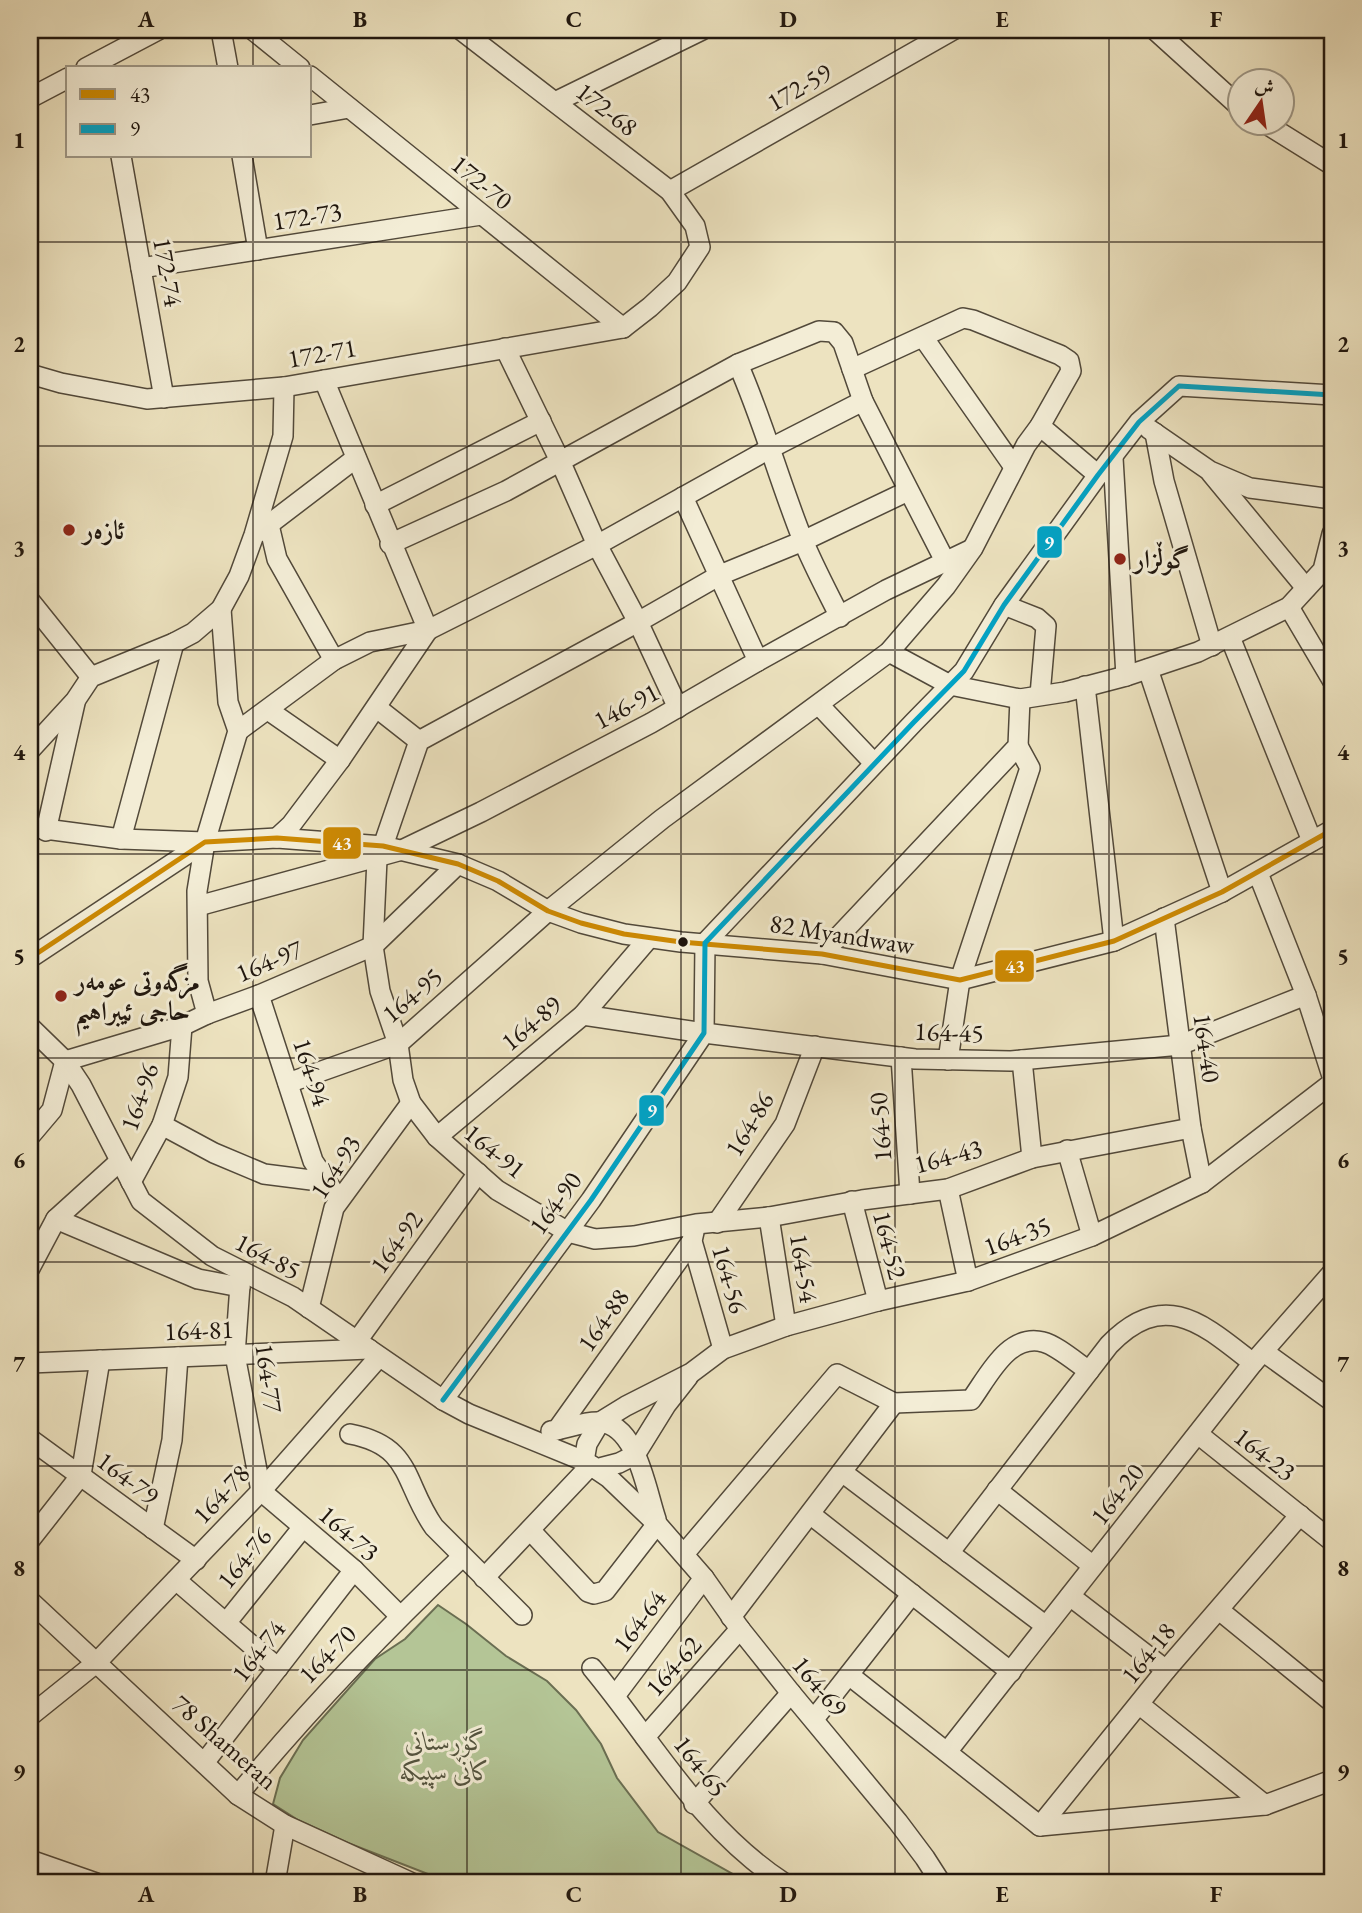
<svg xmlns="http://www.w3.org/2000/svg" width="1362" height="1913" font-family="'EB Garamond',Amiri,serif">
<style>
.green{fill:#b4c596;stroke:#6a6e52;stroke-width:2}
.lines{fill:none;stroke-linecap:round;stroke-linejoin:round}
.minor-casing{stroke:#52493a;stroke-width:22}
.minor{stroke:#f3edd6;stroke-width:19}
.bus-1-casing{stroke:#f3edd6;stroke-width:10}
.bus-2-casing{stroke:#f3edd6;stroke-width:10}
.bus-1{stroke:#cc8903;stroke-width:5}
.bus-2{stroke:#02a2c4;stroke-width:5}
.grid{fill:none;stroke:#1f160e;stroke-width:2;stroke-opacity:0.55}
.poi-dot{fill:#8f2418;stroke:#f3edd6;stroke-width:2.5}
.bus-dot{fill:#1f160e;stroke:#f3edd6;stroke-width:2.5}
.labels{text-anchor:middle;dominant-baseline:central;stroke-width:6;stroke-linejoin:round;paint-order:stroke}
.street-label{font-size:26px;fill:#1f160e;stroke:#f3edd6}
.poi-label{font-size:26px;font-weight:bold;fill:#1f160e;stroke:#f3edd6;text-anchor:start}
.park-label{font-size:26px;font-style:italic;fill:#53533e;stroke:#f3edd6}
.line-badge{stroke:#f3edd6;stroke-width:2.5}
.badge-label{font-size:19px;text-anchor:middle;font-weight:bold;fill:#fff}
.neatline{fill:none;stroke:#1f160e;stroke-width:2.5}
.grid-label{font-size:23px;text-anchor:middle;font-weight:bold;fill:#1f160e}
</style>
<rect width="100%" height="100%" fill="#ede3c0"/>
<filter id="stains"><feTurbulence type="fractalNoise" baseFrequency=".00286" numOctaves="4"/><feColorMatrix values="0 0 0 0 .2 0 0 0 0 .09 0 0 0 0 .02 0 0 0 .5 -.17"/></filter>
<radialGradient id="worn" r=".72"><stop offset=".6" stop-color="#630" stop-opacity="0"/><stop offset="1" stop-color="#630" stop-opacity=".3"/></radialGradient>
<path class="green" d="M 438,1605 L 466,1624 L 506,1656 L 547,1681 L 576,1710 L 601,1744 L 617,1778 L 658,1832 L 733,1874 L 759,1883 L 451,1883 L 348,1843 L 298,1820 L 273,1804 L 280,1778 L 303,1740 L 375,1659 L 405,1639 Z"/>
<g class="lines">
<defs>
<g id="minor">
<path d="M 221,30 L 228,68"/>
<path d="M 253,30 L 300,68"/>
<path d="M 1155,30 L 1240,107"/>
<path d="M 86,68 L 158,30"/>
<path d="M 310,76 L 623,328"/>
<path d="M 30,98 L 68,78"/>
<path d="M 555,102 L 702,30"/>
<path d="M 310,115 L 349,108"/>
<path d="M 1263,122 L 1332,165"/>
<path d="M 121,156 L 164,398"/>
<path d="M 242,156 L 258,250"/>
<path d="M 670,191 L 953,30"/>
<path d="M 141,268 L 481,215"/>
<path d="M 923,337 L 1014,467"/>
<path d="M 505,348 L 561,463 L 597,545 L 638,622 L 678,708"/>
<path d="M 738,364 C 763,421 779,480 802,538 C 813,565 827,591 840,617"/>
<path d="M 30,374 L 61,383 L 147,399 L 284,387 L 623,328 L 650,307 L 677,282 L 700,247 L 695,226 L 670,191 L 461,30"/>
<path d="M 324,380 L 428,630"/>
<path d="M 1040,426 L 1098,475"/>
<path d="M 1149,429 L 1210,471 L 1250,488 L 1332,499"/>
<path d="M 1155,433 L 1164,481 L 1212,646"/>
<path d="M 1113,458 L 1126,676"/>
<path d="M 1211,473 L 1306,588"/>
<path d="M 683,497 L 758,661"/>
<path d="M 375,505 L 541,421"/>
<path d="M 269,525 L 277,559 L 334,660"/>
<path d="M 259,532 L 356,458"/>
<path d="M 390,544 L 506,491 L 738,364 L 819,331 L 834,332 L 843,343 L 863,401 L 945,561"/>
<path d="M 30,601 L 91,677"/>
<path d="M 1004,605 L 1037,618 L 1046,626 L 1040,695"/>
<path d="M 1289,607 L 1332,680"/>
<path d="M 1230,637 L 1312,841"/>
<path d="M 889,652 L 950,685 L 1020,699 L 1065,692 L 1126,676 L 1198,652 L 1289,607 L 1323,570 L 1332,534"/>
<path d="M 1148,669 L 1222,892"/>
<path d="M 1085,686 L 1114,941"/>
<path d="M 819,705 L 874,763"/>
<path d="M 377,708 L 419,741"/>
<path d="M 268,710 L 340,760"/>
<path d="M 238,731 L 334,660 L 370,642 L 428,630 L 597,545 L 769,449 L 863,401"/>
<path d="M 30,750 L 75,701 L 91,677 L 174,643 L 193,633 L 221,609 L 239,576 L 254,535 L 283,436 L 284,387"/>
<path d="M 30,827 L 121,839 L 205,842"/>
<path d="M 46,831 L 75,703"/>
<path d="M 277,838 L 291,825 L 340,760 L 428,630"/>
<path d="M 121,839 L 174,643"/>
<path d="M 383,846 L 419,741 L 638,622 L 720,575 L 803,541 L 908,491"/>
<path d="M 377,859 L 373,946 L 380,991 L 398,1044 L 403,1080 L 411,1103 L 437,1137 L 497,1190 L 568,1232 L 595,1239 L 634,1236 L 696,1224 L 769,1217 L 862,1200 L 948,1189 L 1032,1158 L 1191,1128"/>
<path d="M 1258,873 L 1306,995 L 1332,1076"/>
<path d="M 198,906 L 402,850 L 481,812 L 651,723 L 758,661 L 886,590 L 972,549"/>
<path d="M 1164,918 L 1191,1128 L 1202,1183"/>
<path d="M 822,954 L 1018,746 L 1020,699"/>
<path d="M 30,958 L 205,842 L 277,838 L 383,846 L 458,864 L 498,881 L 548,911 L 581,923 L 624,934 L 681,942 L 822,954 L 960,980 L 1114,941 L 1222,892 L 1332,830"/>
<path d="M 259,995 L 313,1161 L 339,1200"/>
<path d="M 207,1014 L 198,981 L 197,891 L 205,842 L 238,731 L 228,702 L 221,609"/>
<path d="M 583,1015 L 704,1033 L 915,1059 L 1011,1061 L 1180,1045 L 1306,995"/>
<path d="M 30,1027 L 65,1061 L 81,1085 L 141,1201 L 212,1256 L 293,1297 L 443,1400 L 469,1414 L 584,1461 L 609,1478 L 657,1524 L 704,1578 L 740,1629 L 791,1693 L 898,1822 L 925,1858 L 941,1883"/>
<path d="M 901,1057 L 910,1194"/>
<path d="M 948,1060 L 960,980 L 1030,768 L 1018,746"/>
<path d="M 1022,1060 L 1032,1158"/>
<path d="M 65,1061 L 182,1026 L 207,1014 L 259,995 L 373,946 L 458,864"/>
<path d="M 288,1083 L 398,1044 L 548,911 L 662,819 L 889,652 L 946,586 L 973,548 L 1026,445 L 1040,426 L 1071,371 L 1069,361 L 1060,355 L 973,320 L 963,318 L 852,369"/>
<path d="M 162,1125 L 214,1153 L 264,1174 L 327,1182"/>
<path d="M 30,1136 L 52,1110 L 65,1061"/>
<path d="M 437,1137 L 583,1015 L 649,938"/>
<path d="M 1067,1150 L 1092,1236"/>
<path d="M 131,1182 L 162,1125 L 178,1077 L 182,1026"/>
<path d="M 948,1189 L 968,1281"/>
<path d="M 852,1201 L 878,1301"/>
<path d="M 769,1217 L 786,1326"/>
<path d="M 56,1219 L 198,1279 L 240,1287"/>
<path d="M 717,1223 L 785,1124 L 815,1046"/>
<path d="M 694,1232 L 692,1241 L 723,1349"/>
<path d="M 30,1268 L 56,1219 L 120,1161"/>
<path d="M 241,1271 L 235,1355 L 261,1491 L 354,1570 L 400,1616"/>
<path d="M 309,1308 L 334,1208 L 411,1103"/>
<path d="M 357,1341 L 478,1173"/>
<path d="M 1264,1352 L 1332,1401"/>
<path d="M 30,1363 L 369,1349"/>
<path d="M 443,1400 L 591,1200 L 704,1033 L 705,943 L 914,722 L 964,671 L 1004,605 L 1098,475 L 1139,422 L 1179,386 L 1332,395"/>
<path d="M 557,1430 L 692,1241"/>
<path d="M 551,1431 C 566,1429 584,1421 599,1422 C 637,1424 646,1490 656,1519"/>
<path d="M 350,1434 C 413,1446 403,1483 434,1527 L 522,1615"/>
<path d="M 1198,1434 L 1332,1541"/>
<path d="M 30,1439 L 196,1560"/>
<path d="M 584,1461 L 587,1444 L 600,1422 L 626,1406 L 691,1373 L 723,1349 L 786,1326 L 878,1301 L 968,1281 L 1092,1236 L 1202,1183 L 1332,1083"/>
<path d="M 596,1469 L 619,1463 L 635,1455 L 666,1405 L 688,1377"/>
<path d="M 842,1472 L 1046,1626"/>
<path d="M 997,1490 L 1093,1566"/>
<path d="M 810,1514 L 1011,1672"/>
<path d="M 153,1529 L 172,1440 L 178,1357"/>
<path d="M 530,1530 L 588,1592 L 594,1594 L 605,1591 L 657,1524"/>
<path d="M 30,1540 L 81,1475 L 100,1360"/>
<path d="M 949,1553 L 1109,1345 C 1165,1287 1204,1325 1253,1363"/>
<path d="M 684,1554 L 837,1374 L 894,1403 L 971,1400 C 988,1377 1008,1333 1043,1342 C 1056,1345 1077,1363 1089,1371"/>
<path d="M 484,1578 L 591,1465"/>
<path d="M 176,1580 L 278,1668"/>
<path d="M 1070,1596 L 1166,1670"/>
<path d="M 30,1601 L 238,1795 L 285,1825 L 412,1883"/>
<path d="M 1219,1610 L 1332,1702"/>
<path d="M 731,1617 L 894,1403"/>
<path d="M 226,1623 L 303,1527"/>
<path d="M 592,1668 C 655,1744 699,1827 784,1883"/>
<path d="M 849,1675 L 1040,1826 L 1265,1805 L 1332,1780"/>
<path d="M 615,1696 L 704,1578"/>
<path d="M 1140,1705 L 1265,1805"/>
<path d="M 30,1716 L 96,1663 L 261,1491 L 379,1357"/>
<path d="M 814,1719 L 912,1594"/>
<path d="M 645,1737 L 740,1629"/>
<path d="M 947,1752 L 1253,1363 L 1332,1273"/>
<path d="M 204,1763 L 354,1570"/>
<path d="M 238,1795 C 308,1710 382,1633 462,1557"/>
<path d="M 694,1804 L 791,1693"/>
<path d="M 1040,1826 L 1166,1670 L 1300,1515"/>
<path d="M 30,1860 L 96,1883"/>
<path d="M 275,1883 L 285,1825"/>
</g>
</defs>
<use href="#minor" class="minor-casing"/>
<use href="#minor" class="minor"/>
<defs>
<path id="bus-1" d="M 30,958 L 205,842 L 277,838 L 383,846 L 458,864 L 498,881 L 548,911 L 581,923 L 624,934 L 681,942 L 822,954 L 960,980 L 1114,941 L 1222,892 L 1332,830"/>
<path id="bus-2" d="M 443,1400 L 591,1200 L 704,1033 L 705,943 L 914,722 L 964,671 L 1004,605 L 1098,475 L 1139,422 L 1179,386 L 1332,395"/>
</defs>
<use href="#bus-1" class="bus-1-casing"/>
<use href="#bus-2" class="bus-2-casing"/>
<use href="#bus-1" class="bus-1"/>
<use href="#bus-2" class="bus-2"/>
</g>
<path class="grid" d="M 253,30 L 253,68M 467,30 L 467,1883M 681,30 L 681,1883M 895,30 L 895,1883M 1109,30 L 1109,1883M 253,156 L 253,1883M 30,242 L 1332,242M 30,446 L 1332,446M 30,650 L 1332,650M 30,854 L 1332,854M 30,1058 L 1332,1058M 30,1262 L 1332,1262M 30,1466 L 1332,1466M 30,1670 L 1332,1670"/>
<g class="poi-dot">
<circle cx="69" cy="530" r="7"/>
<circle cx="1120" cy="559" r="7"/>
<circle cx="61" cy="996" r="7"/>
</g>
<circle class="bus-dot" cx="683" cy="942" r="6"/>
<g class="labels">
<g class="street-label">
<text transform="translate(799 87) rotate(-30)">172-59</text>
<text transform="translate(607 109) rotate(38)">172-68</text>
<text transform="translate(482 182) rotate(39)">172-70</text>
<text transform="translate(307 216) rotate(-9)">172-73</text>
<text transform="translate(168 272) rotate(80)">172-74</text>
<text transform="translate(322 353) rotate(-10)">172-71</text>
<text transform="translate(626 706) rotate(-28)">146-91</text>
<text transform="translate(842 934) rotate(9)">82 Myandwaw</text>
<text transform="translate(269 961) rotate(-23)">164-97</text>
<text transform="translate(412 995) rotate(-40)">164-95</text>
<text transform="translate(531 1023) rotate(-40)">164-89</text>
<text transform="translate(949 1032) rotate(2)">164-45</text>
<text transform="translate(1207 1048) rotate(82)">164-40</text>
<text transform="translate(312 1072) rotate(72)">164-94</text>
<text transform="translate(139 1097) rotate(-71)">164-96</text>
<text transform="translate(749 1124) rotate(-59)">164-86</text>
<text transform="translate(880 1127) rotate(-94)">164-50</text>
<text transform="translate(495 1151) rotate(39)">164-91</text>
<text transform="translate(948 1156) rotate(-15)">164-43</text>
<text transform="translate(335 1167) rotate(-57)">164-93</text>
<text transform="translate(555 1203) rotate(-54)">164-90</text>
<text transform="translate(1017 1236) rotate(-20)">164-35</text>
<text transform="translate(396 1242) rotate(-54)">164-92</text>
<text transform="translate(890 1245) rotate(76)">164-52</text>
<text transform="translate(268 1256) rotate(28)">164-85</text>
<text transform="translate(804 1268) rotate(81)">164-54</text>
<text transform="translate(730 1279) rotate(74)">164-56</text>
<text transform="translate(603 1320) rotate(-55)">164-88</text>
<text transform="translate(199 1330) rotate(-2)">164-81</text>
<text transform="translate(269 1378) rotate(82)">164-77</text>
<text transform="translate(1265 1454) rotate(38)">164-23</text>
<text transform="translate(128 1478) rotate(37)">164-79</text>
<text transform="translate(221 1494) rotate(-47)">164-78</text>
<text transform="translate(1117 1494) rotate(-52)">164-20</text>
<text transform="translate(349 1533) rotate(41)">164-73</text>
<text transform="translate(244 1558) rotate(-51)">164-76</text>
<text transform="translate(639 1621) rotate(-53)">164-64</text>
<text transform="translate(258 1651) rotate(-52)">164-74</text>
<text transform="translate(1148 1653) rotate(-51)">164-18</text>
<text transform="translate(327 1654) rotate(-46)">164-70</text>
<text transform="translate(673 1666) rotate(-49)">164-62</text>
<text transform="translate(820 1686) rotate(50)">164-69</text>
<text transform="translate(225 1742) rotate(41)">78 Shameran</text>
<text transform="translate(701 1766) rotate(52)">164-65</text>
</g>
<g class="poi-label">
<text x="83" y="530">ئازەر</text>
<text x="1134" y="559">گوڵزار</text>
<text x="75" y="981">مزگەوتی عومەر<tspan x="75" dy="30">حاجی ئیبراهیم</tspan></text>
</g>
<g class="park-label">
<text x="446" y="1741">گۆڕستانی<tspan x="446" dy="30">کانی سپیکە</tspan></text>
</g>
</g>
<g class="line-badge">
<rect x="1036" y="525" width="27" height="34" rx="7" fill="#02a2c4"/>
<rect x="322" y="826" width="40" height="34" rx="7" fill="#cc8903"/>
<rect x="994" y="949" width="41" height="34" rx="7" fill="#cc8903"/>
<rect x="638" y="1094" width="27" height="33" rx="7" fill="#02a2c4"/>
</g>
<g class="badge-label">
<text x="1049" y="549">9</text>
<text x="342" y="850">43</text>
<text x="1015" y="973">43</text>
<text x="652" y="1117">9</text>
</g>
<rect width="1362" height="1913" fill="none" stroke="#ede3c0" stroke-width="77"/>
<rect x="66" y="66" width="245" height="91" fill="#f3edd6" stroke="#9e9786" stroke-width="2"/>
<rect x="80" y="89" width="35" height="10" fill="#cc8903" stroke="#9e9786" stroke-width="2"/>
<text x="130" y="102" font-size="21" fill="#1f160e">43</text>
<rect x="80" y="124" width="35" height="10" fill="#02a2c4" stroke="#9e9786" stroke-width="2"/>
<text x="130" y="136" font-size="21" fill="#1f160e">9</text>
<g transform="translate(1261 102) rotate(13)"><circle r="33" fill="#f3edd6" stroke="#9e9786" stroke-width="2"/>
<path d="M0-5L12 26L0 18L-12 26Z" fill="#8f2418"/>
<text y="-10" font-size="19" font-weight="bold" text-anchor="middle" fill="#1f160e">ش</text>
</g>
<rect x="38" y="38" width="1286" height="1836" class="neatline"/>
<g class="grid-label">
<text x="146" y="27">A</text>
<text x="360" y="27">B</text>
<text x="574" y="27">C</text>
<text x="788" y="27">D</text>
<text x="1002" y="27">E</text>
<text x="1216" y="27">F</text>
<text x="19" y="148">1</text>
<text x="1343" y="148">1</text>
<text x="19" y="352">2</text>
<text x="1343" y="352">2</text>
<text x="19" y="556">3</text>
<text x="1343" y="556">3</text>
<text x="19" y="760">4</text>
<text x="1343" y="760">4</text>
<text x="19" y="964">5</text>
<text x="1343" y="964">5</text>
<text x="19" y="1168">6</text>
<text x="1343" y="1168">6</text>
<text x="19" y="1372">7</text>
<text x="1343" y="1372">7</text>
<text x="19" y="1576">8</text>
<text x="1343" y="1576">8</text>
<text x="19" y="1780">9</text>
<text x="1343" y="1780">9</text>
<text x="146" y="1902">A</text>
<text x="360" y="1902">B</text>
<text x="574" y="1902">C</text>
<text x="788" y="1902">D</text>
<text x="1002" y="1902">E</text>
<text x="1216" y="1902">F</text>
</g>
<rect width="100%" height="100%" filter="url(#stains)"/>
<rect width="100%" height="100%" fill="url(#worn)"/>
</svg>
